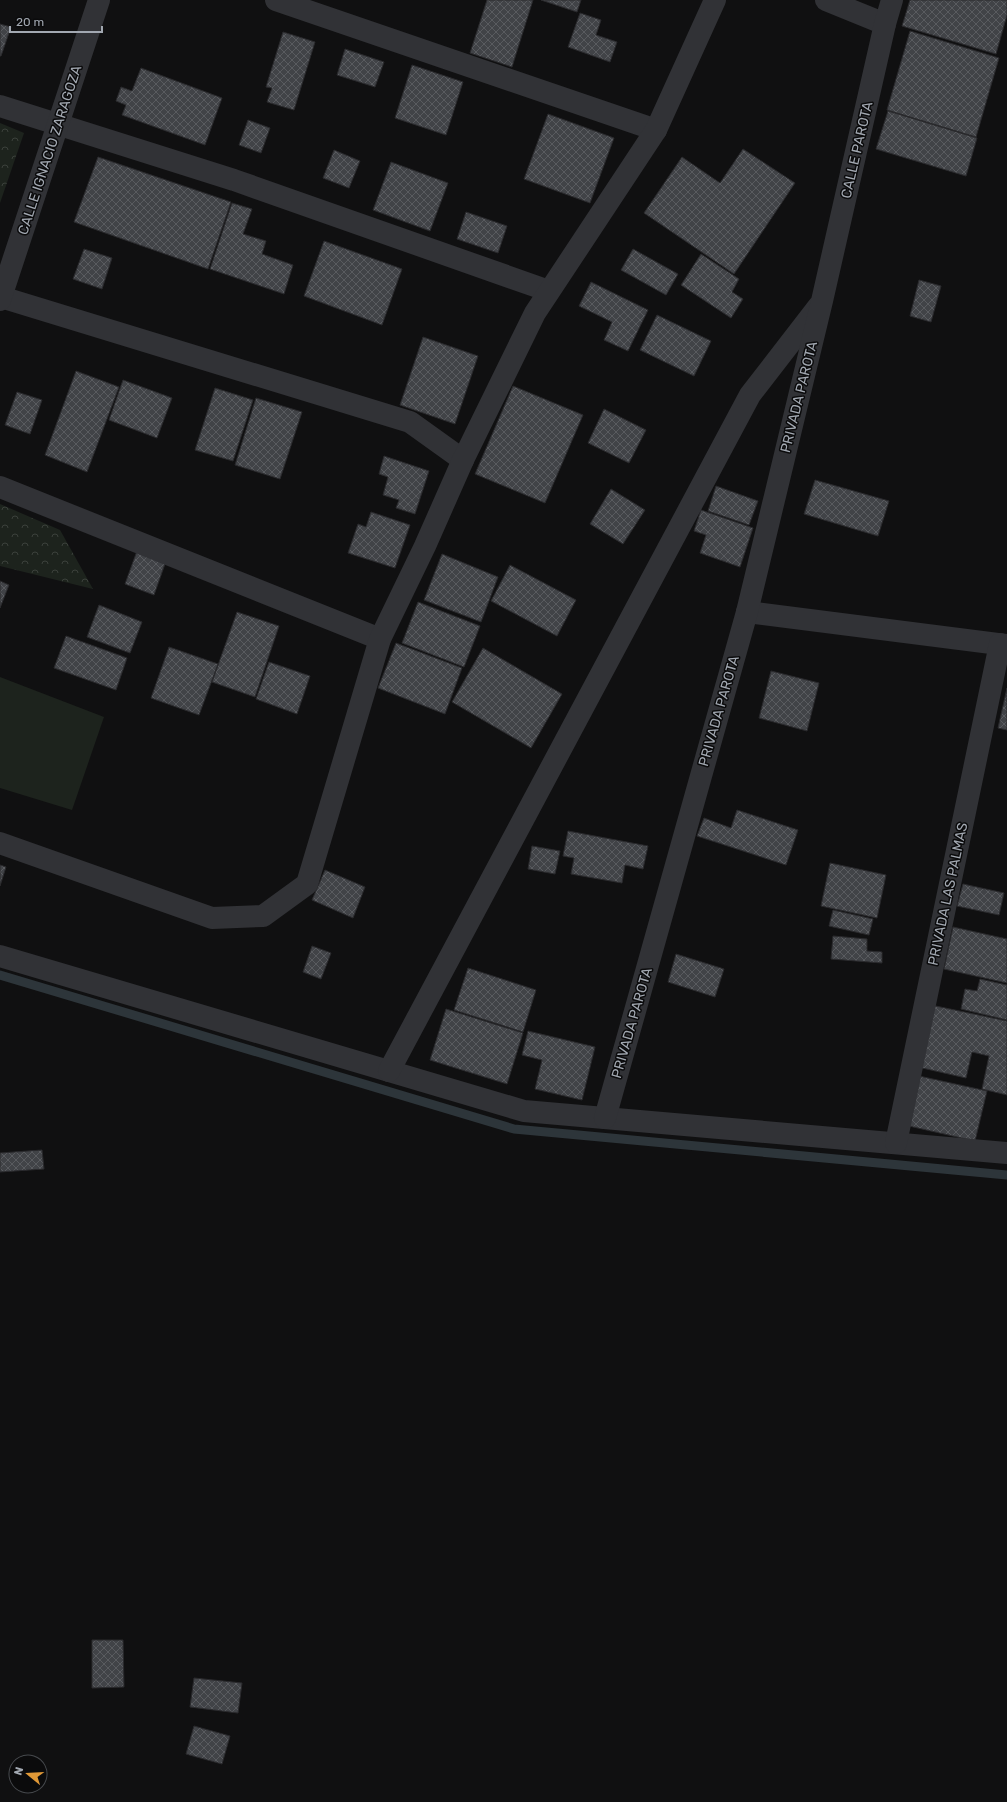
<svg xmlns="http://www.w3.org/2000/svg" width="1007" height="1802" font-family="Rubik,sans-serif">
<style>
.green{fill:#1d231d}
.forest{fill:url(#forest-crowns)}
.lines{fill:none;stroke-linecap:round;stroke-linejoin:round}
.stream{stroke:#2d353a;stroke-width:9}
.building{fill:url(#building-cross-hatch);stroke:#2a2a2d}
.minor{stroke:#313236;stroke-width:22}
.labels{text-anchor:middle;dominant-baseline:central;stroke-width:3;stroke-linejoin:round;paint-order:stroke}
.street-label{font-size:14px;fill:#a2a8b1;stroke:#0b0b0c}
</style>
<defs>
<pattern id="forest-crowns" width="20" height="18" patternUnits="userSpaceOnUse"><rect width="20" height="18" fill="#1d231d"/><path d="M2 6a3 3 0 1 1 6 0M12 15a3 3 0 1 1 6 0" fill="none" stroke="#3b403b"/></pattern>
<pattern id="building-cross-hatch" width="8" height="8" patternUnits="userSpaceOnUse"><rect width="8" height="8" fill="#414347"/><path d="M0 0l8 8M0 8l8-8" fill="none" stroke="#595b5f"/></pattern>
</defs>
<rect width="100%" height="100%" fill="#101011"/>
<path class="green" d="M 0,677 L 104,717 L 72,810 L 0,788 Z"/>
<g class="forest">
<path d="M 0,123 L 24,133 L 0,203 Z"/>
<path d="M 0,504 L 60,530 L 93,589 L 0,566 Z"/>
</g>
<g class="lines">
<path class="stream" d="M 0,975 L 514,1129 L 1007,1175"/>
</g>
<g class="building">
<path d="M 487,0 L 533,0 L 512,67 L 470,53 Z"/>
<path d="M 541,0 L 581,0 L 577,12 Z"/>
<path d="M 910,0 L 1007,0 L 1007,15 L 996,54 L 902,26 Z"/>
<path d="M 580,13 L 601,20 L 596,35 L 617,42 L 610,62 L 568,47 Z"/>
<path d="M 0,24 L 11,27 L 1,56 L 0,56 Z"/>
<path d="M 910,31 L 999,58 L 976,137 L 887,110 Z"/>
<path d="M 283,32 L 315,42 L 294,110 L 267,102 L 272,88 L 266,87 Z"/>
<path d="M 345,49 L 384,62 L 375,87 L 337,75 Z"/>
<path d="M 412,65 L 463,82 L 446,135 L 395,118 Z"/>
<path d="M 141,68 L 222,98 L 205,145 L 122,115 L 126,105 L 116,101 L 121,87 L 132,91 Z"/>
<path d="M 888,111 L 977,138 L 966,176 L 876,149 Z"/>
<path d="M 548,114 L 614,138 L 590,203 L 524,179 Z"/>
<path d="M 248,120 L 270,128 L 261,153 L 239,145 Z"/>
<path d="M 743,149 L 795,183 L 734,274 L 644,213 L 682,157 L 720,183 Z"/>
<path d="M 334,150 L 360,161 L 349,188 L 323,178 Z"/>
<path d="M 98,157 L 231,202 L 208,269 L 74,222 Z"/>
<path d="M 391,162 L 448,183 L 430,231 L 373,210 Z"/>
<path d="M 232,203 L 252,209 L 243,234 L 266,241 L 262,254 L 293,265 L 284,294 L 210,269 Z"/>
<path d="M 466,212 L 507,226 L 498,253 L 457,239 Z"/>
<path d="M 324,241 L 402,269 L 382,325 L 304,296 Z"/>
<path d="M 84,249 L 112,258 L 102,289 L 73,279 Z"/>
<path d="M 633,249 L 678,274 L 666,295 L 621,270 Z"/>
<path d="M 701,254 L 739,279 L 732,292 L 743,299 L 731,318 L 681,285 Z"/>
<path d="M 919,280 L 941,286 L 931,322 L 910,316 Z"/>
<path d="M 591,282 L 648,310 L 628,351 L 604,340 L 612,322 L 579,306 Z"/>
<path d="M 657,315 L 711,341 L 694,376 L 640,350 Z"/>
<path d="M 423,337 L 478,356 L 455,424 L 400,405 Z"/>
<path d="M 76,371 L 119,387 L 87,472 L 45,455 Z"/>
<path d="M 123,380 L 172,398 L 157,438 L 109,420 Z"/>
<path d="M 513,386 L 583,415 L 545,503 L 475,474 Z"/>
<path d="M 215,388 L 253,400 L 233,461 L 195,450 Z"/>
<path d="M 17,392 L 42,400 L 30,434 L 5,425 Z"/>
<path d="M 256,398 L 302,412 L 280,479 L 235,465 Z"/>
<path d="M 604,409 L 646,430 L 629,463 L 588,443 Z"/>
<path d="M 384,456 L 429,471 L 415,514 L 396,508 L 399,500 L 383,495 L 388,477 L 379,474 Z"/>
<path d="M 815,480 L 889,501 L 878,536 L 804,514 Z"/>
<path d="M 716,486 L 758,501 L 749,525 L 708,511 Z"/>
<path d="M 611,489 L 645,510 L 623,544 L 590,524 Z"/>
<path d="M 701,510 L 753,528 L 740,567 L 700,553 L 706,535 L 694,531 Z"/>
<path d="M 371,512 L 410,525 L 395,568 L 348,553 L 358,524 L 366,527 Z"/>
<path d="M 137,551 L 166,561 L 154,595 L 125,584 Z"/>
<path d="M 442,554 L 498,577 L 481,622 L 424,600 Z"/>
<path d="M 510,565 L 576,600 L 557,636 L 491,601 Z"/>
<path d="M 0,581 L 9,585 L 0,608 Z"/>
<path d="M 418,602 L 480,626 L 464,667 L 402,643 Z"/>
<path d="M 99,605 L 142,622 L 130,653 L 87,637 Z"/>
<path d="M 237,612 L 279,626 L 255,697 L 212,682 Z"/>
<path d="M 66,636 L 127,658 L 116,690 L 54,668 Z"/>
<path d="M 396,643 L 462,668 L 445,714 L 378,688 Z"/>
<path d="M 169,647 L 218,664 L 199,715 L 151,698 Z"/>
<path d="M 483,648 L 562,694 L 531,748 L 452,702 Z"/>
<path d="M 269,662 L 310,676 L 297,714 L 256,699 Z"/>
<path d="M 771,671 L 819,683 L 807,731 L 759,718 Z"/>
<path d="M 1007,688 L 1007,730 L 998,728 Z"/>
<path d="M 737,810 L 798,830 L 786,865 L 697,836 L 704,818 L 731,828 Z"/>
<path d="M 568,831 L 648,846 L 643,869 L 625,865 L 622,883 L 571,874 L 574,858 L 563,856 Z"/>
<path d="M 532,846 L 560,851 L 555,874 L 528,869 Z"/>
<path d="M 830,863 L 886,875 L 877,918 L 821,906 Z"/>
<path d="M 0,865 L 6,867 L 0,886 Z"/>
<path d="M 325,870 L 365,887 L 353,918 L 312,900 Z"/>
<path d="M 963,884 L 1004,893 L 999,915 L 957,906 Z"/>
<path d="M 833,910 L 873,919 L 869,935 L 829,926 Z"/>
<path d="M 953,927 L 1007,939 L 1007,983 L 944,969 Z"/>
<path d="M 833,936 L 867,939 L 867,951 L 882,952 L 882,963 L 831,959 Z"/>
<path d="M 312,946 L 331,953 L 321,979 L 303,972 Z"/>
<path d="M 676,954 L 724,969 L 715,997 L 668,982 Z"/>
<path d="M 468,968 L 536,990 L 523,1032 L 454,1010 Z"/>
<path d="M 980,979 L 1007,985 L 1007,1020 L 961,1009 L 965,989 L 977,991 Z"/>
<path d="M 931,1005 L 1007,1021 L 1007,1095 L 982,1089 L 989,1056 L 972,1052 L 966,1078 L 918,1067 Z"/>
<path d="M 446,1009 L 523,1033 L 507,1084 L 430,1060 Z"/>
<path d="M 528,1031 L 595,1047 L 582,1100 L 535,1089 L 542,1060 L 522,1055 Z"/>
<path d="M 919,1076 L 987,1091 L 975,1141 L 909,1126 Z"/>
<path d="M 42,1150 L 44,1169 L 0,1172 L 0,1153 Z"/>
<path d="M 92,1640 L 123,1640 L 124,1687 L 92,1688 Z"/>
<path d="M 194,1678 L 242,1683 L 238,1713 L 190,1707 Z"/>
<path d="M 194,1726 L 230,1736 L 222,1764 L 186,1754 Z"/>
</g>
<g class="lines">
<g class="minor">
<path d="M 276,0 L 656,130"/>
<path d="M 826,0 L 885,24"/>
<path d="M 0,106 L 234,180 L 549,291"/>
<path d="M 1,297 L 410,422 L 463,460"/>
<path d="M 0,300 L 99,0"/>
<path d="M 0,487 L 380,639"/>
<path d="M 747,612 L 1007,645"/>
<path d="M 0,843 L 212,918 L 263,916 L 307,884 L 380,639 L 425,546 L 463,460 L 535,313 L 656,130 L 715,0"/>
<path d="M 0,956 L 524,1111 L 1007,1153"/>
<path d="M 389,1071 L 750,395 L 818,307"/>
<path d="M 605,1118 L 747,612 L 822,301 L 885,24 L 892,0"/>
<path d="M 896,1143 L 1000,644"/>
</g>
</g>
<g class="labels">
<g class="street-label">
<text transform="translate(50 150) rotate(-72)">CALLE IGNACIO ZARAGOZA</text>
<text transform="translate(857 150) rotate(-77)">CALLE PAROTA</text>
<text transform="translate(799 397) rotate(-76)">PRIVADA PAROTA</text>
<text transform="translate(719 711) rotate(-74)">PRIVADA PAROTA</text>
<text transform="translate(948 894) rotate(-78)">PRIVADA LAS PALMAS</text>
<text transform="translate(632 1023) rotate(-74)">PRIVADA PAROTA</text>
</g>
</g>
<g transform="translate(28 1774) rotate(288)"><circle r="19" fill="#0b0b0c" stroke="#474a4e"/>
<path d="M0-3L7 15L0 10L-7 15Z" fill="#e19937"/>
<text y="-6" font-size="11" font-weight="bold" text-anchor="middle" fill="#a2a8b1">N</text>
</g>
<path d="M10 26v6h92v-6" fill="none" stroke="#a2a8b1" stroke-width="2"/>
<text x="16" y="26" font-size="12" fill="#a2a8b1" stroke="#0b0b0c" stroke-width="3" paint-order="stroke">20 m</text>
</svg>
